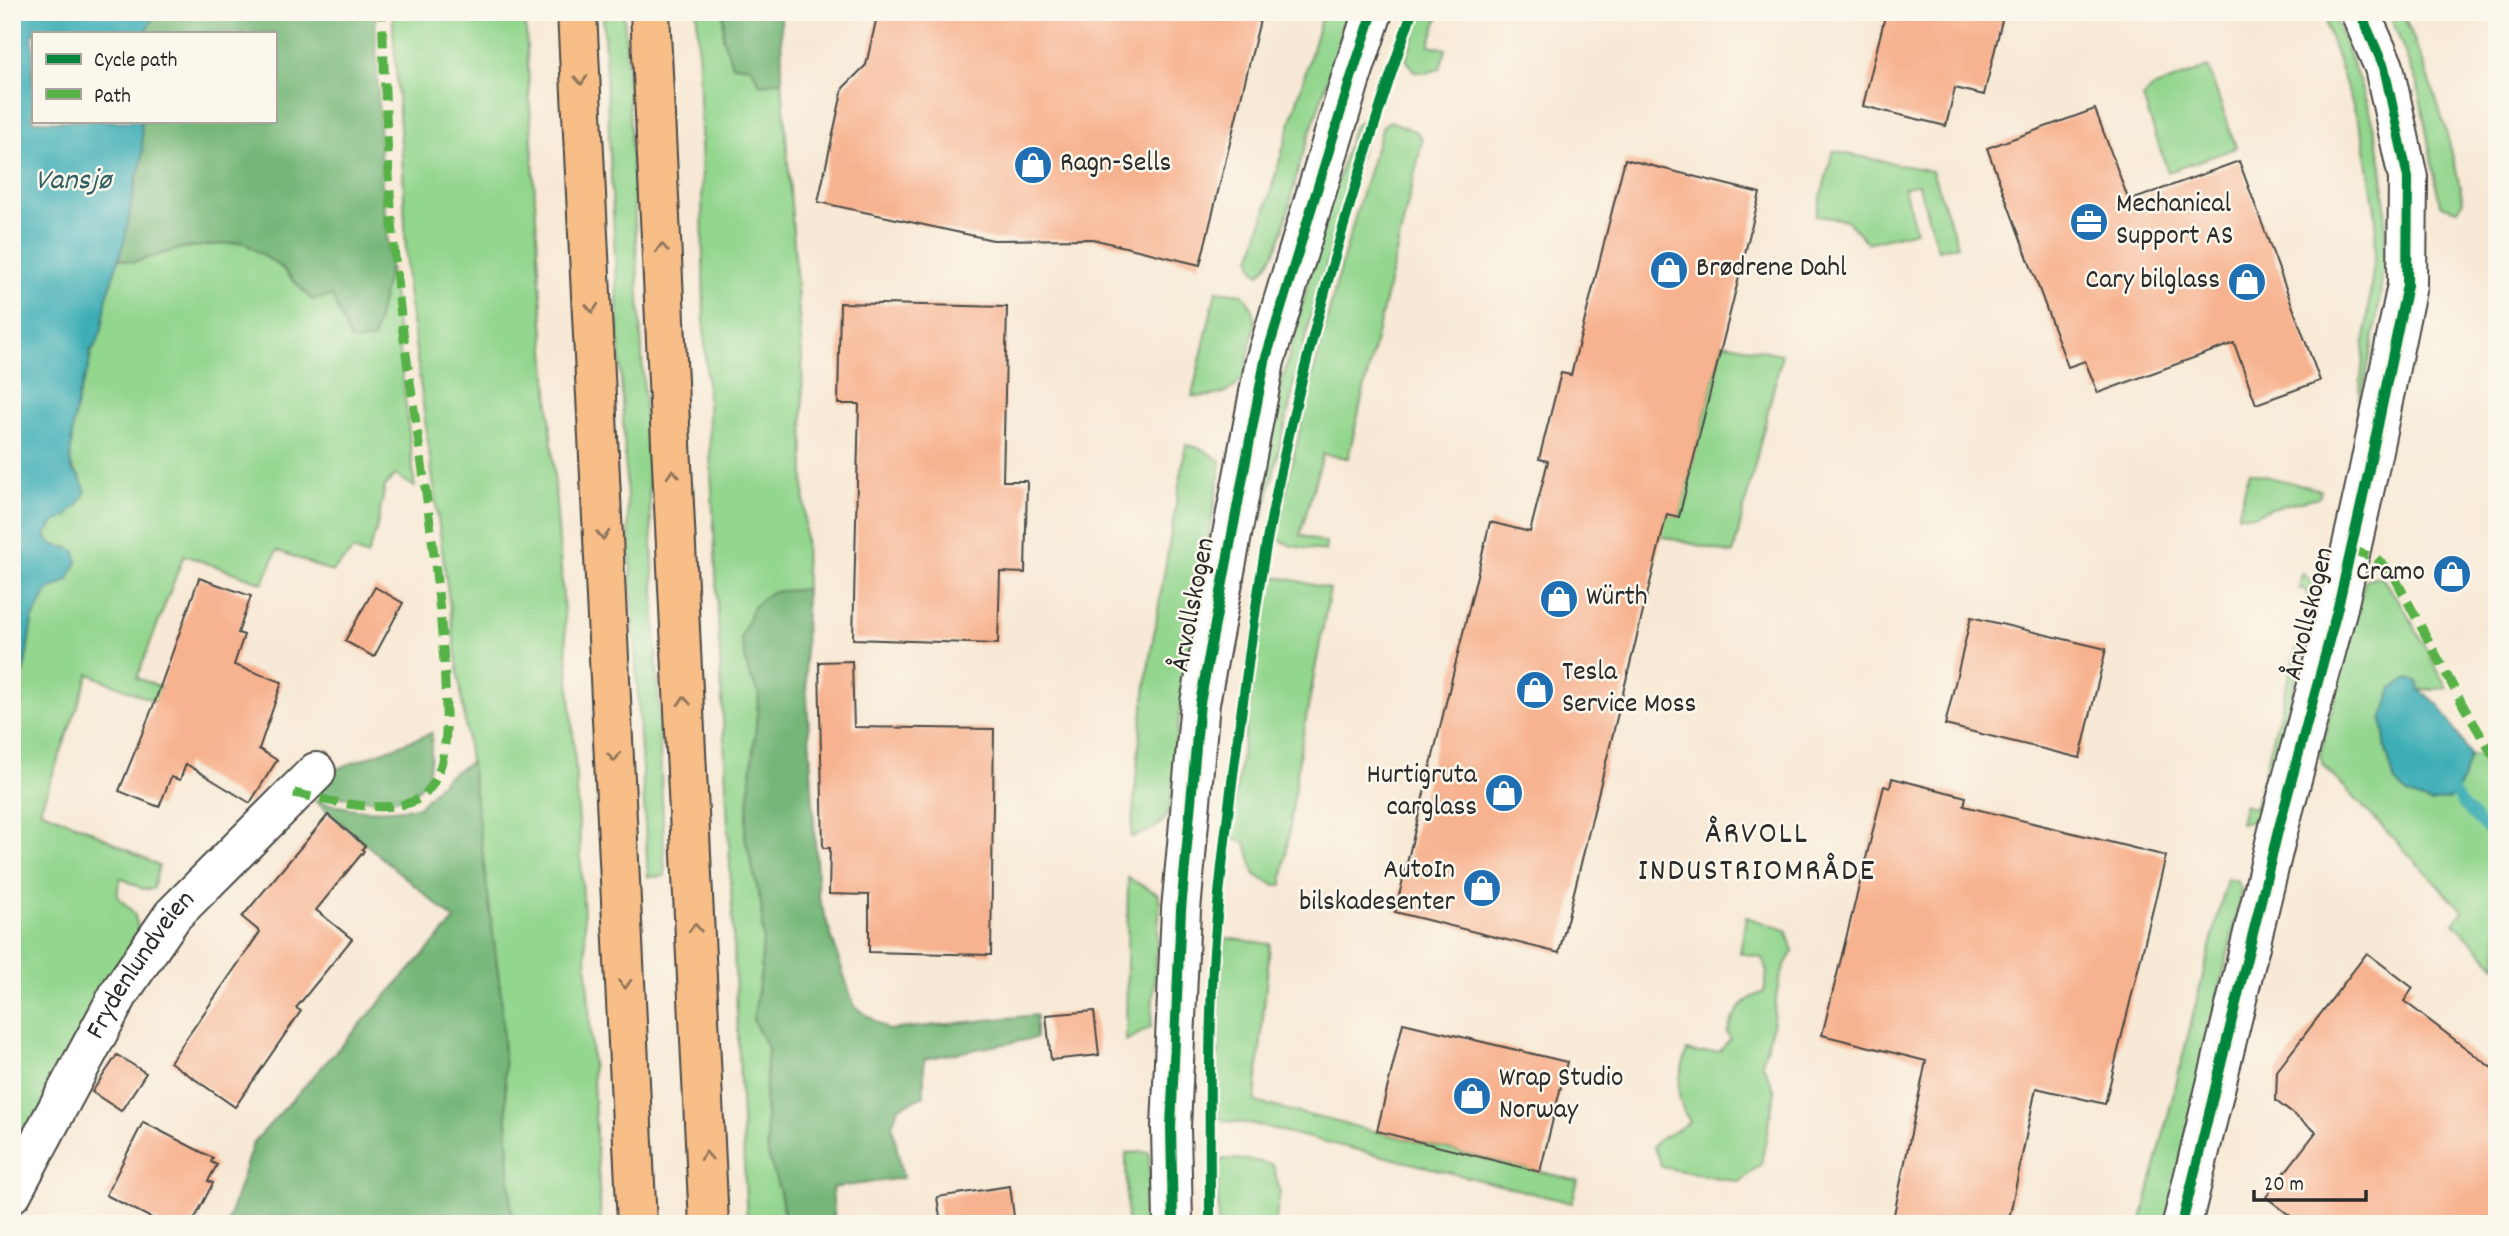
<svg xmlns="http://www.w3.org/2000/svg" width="2509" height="1236" font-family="Dekko,sans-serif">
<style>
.green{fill:#93d68e;stroke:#5f805c;stroke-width:2}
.forest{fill:#76b779;stroke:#507152;stroke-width:2}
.water{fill:#3daeb6;stroke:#346c70;stroke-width:2}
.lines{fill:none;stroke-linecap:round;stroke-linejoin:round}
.stream{stroke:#3daeb6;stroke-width:10}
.building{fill:#f7b28f}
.street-casing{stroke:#4a4844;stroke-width:42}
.highway-casing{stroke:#4a4844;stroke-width:42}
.street{stroke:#fff;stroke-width:38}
.highway{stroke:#f7be88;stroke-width:38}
.quiet{stroke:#56b246;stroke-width:9;stroke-dasharray:18 9;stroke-linecap:butt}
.cycleway-casing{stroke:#fbf7ec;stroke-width:15}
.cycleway{stroke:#00873e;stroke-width:10}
.oneway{stroke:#91745a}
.labels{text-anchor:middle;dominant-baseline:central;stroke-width:5;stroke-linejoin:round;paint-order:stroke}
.poi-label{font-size:28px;fill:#2b2b2b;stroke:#fbf7ec;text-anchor:start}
.street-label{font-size:28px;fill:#2b2b2b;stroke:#fbf7ec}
.water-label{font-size:30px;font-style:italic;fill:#325f63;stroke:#fbf7ec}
.quarter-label{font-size:32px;letter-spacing:2px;fill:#2b2b2b;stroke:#fbf7ec}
</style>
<rect width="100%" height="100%" fill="#fbf7ec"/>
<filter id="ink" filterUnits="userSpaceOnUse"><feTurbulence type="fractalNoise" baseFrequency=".0143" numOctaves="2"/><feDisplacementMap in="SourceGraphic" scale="14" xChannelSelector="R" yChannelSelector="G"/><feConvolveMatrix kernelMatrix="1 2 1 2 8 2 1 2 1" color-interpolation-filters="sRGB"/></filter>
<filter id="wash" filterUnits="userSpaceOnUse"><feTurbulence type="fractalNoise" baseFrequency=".00686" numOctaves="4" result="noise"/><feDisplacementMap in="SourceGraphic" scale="28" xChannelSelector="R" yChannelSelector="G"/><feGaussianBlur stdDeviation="1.57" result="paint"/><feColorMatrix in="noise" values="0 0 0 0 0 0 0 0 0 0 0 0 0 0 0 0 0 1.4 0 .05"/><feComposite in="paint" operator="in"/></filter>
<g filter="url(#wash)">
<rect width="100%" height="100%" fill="#f7e9d5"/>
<g class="green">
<path d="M 392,12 L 525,12 L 538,253 L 577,790 L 601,1224 L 512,1224 L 501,996 L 407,283 L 403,172 Z"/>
<path d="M 603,12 L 624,12 L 653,564 L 665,876 L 648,877 L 628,520 Z"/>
<path d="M 697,12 L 724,12 L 723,38 L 751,67 L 761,85 L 782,80 L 802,356 L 806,589 L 771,593 L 753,607 L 741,638 L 749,674 L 759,693 L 745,837 L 761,903 L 763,938 L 761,972 L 753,1020 L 768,1049 L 765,1097 L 768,1155 L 780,1192 L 786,1224 L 747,1224 L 704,323 L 701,127 Z"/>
<path d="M 1323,12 L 1346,12 C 1335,64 1316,113 1300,163 C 1290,195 1284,253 1259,274 L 1254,269 L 1251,259 Z"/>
<path d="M 1422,12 L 1440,12 L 1429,45 L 1446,49 L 1440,69 L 1425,73 L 1414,71 L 1406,59 Z"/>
<path d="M 2389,12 L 2402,12 C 2430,73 2450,136 2463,202 L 2458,210 L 2440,205 L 2418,86 Z"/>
<path d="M 2328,18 L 2335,18 C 2354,69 2377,121 2383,175 C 2392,257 2374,343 2356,423 L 2375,250 L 2376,216 L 2363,136 L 2326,25 Z"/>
<path d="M 2208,67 L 2236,148 L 2168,172 L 2143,98 L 2152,88 Z"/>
<path d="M 1363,119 L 1366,122 L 1367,130 L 1309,324 L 1263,518 L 1257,502 L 1278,398 L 1311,270 L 1353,128 Z"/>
<path d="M 141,121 L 134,262 L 182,248 L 243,242 L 281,267 L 312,300 L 332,295 L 373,340 L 390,265 L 415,487 L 395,475 L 385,486 L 376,531 L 367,556 L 353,550 L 332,572 L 277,550 L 263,583 L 184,555 L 137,678 L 210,706 L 204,722 L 89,674 L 40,810 L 87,829 L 159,866 L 153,889 L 143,889 L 121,878 L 118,888 L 118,897 L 134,913 L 141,938 L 12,1172 L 12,721 L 21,695 L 19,683 L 25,666 L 32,620 L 47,590 L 68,580 L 77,562 L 70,548 C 59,547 51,547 45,536 L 54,522 L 68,516 L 79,476 C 74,472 72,469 71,463 C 65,434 79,395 88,367 C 92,356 89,353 97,343 L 74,324 Z"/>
<path d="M 1390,121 L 1417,132 L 1422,139 L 1419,155 L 1348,458 L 1323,454 L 1300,535 L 1326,543 L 1325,551 L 1292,546 L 1275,538 C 1306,399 1339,261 1383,126 Z"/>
<path d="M 1833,151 L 1932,171 L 1958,245 L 1938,250 L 1918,184 L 1904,188 L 1916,231 L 1867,243 L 1847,220 L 1816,216 Z"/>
<path d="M 1216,291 L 1243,294 C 1260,316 1256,320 1250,346 C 1248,355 1248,371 1242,379 C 1231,395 1210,398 1192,396 Z"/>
<path d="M 1723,343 L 1782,354 L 1733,554 L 1560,511 L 1565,488 L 1679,516 Z"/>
<path d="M 1186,445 L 1200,448 L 1221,461 L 1219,477 C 1205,559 1191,642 1178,726 C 1175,748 1176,793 1169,811 C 1162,827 1147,833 1131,837 L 1141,725 L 1148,669 Z"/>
<path d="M 2249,472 L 2321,490 L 2319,497 L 2271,508 L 2256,515 L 2238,515 Z"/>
<path d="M 2302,573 L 2317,587 L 2266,804 L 2259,821 L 2240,823 L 2244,805 L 2255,809 L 2309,598 L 2306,589 L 2299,589 Z"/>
<path d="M 1273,577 L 1289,579 L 1330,589 L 1300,751 L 1282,885 L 1274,885 L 1255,875 L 1246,843 L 1232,838 L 1234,807 L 1267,582 Z"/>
<path d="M 2374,577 L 2382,578 L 2406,611 L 2447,688 L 2420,690 L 2382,720 L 2386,750 L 2395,782 L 2462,781 L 2470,755 L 2487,756 L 2497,774 L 2497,967 L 2454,923 L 2463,911 L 2323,765 L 2320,755 L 2365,580 Z"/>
<path d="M 1128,878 L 1158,894 L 1160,902 L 1151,1027 L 1126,1041 Z"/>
<path d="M 2227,879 L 2238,882 L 2241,889 L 2237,914 L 2166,1224 L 2141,1224 Z"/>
<path d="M 1746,917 L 1786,930 L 1793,951 C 1776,977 1777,996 1772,1025 C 1770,1038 1765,1051 1762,1063 L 1775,1091 L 1761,1164 L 1739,1182 L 1662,1167 L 1653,1146 L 1659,1140 L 1690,1122 C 1672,1096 1679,1079 1687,1051 L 1699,1053 L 1720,1051 L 1731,1039 L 1727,1033 C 1735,1011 1742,1000 1764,992 L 1767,973 L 1763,958 L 1740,953 Z"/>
<path d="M 1226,938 L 1270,944 L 1255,1102 L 1578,1181 L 1572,1203 L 1253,1124 L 1225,1121 L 1217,1115 L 1220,963 Z"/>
<path d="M 1149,1152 L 1151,1224 L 1127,1224 L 1126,1153 Z"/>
<path d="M 1223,1159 L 1250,1160 L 1273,1165 L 1280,1192 L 1275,1224 L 1218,1224 L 1218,1166 Z"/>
</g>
<g class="forest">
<path d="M 158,12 L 375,12 L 381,173 L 390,265 L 373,340 L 351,341 L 332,296 L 312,300 L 281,267 L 243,242 L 182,248 L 134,262 L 119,259 L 138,174 L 141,121 L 275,121 L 275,33 L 148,33 L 148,26 Z"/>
<path d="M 724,12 L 781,12 L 782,80 L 761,85 L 751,67 L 732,65 L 723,38 Z"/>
<path d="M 806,589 L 805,662 L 818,895 L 854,1006 L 888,1030 L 1036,1015 L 1036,1038 L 924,1059 L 924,1096 L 899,1107 L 892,1124 L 903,1178 L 832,1188 L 835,1224 L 786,1224 L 780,1192 L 768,1155 L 765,1097 L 768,1049 L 753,1020 L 761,972 L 763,938 L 761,903 L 745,837 L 759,693 L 749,674 L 741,638 L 753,607 L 771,592 Z"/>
<path d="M 432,733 C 431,747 432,764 426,777 C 424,782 417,792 412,794 C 392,806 336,797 313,792 L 336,769 Z"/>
<path d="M 471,762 L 501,996 L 512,1224 L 227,1224 L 253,1143 L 455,920 L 314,800 C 358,812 374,813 419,807 L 446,777 Z"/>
</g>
<g class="water">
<path d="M 12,12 L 158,12 L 148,26 L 148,33 L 33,33 L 33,121 L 141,121 C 142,139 145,163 136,178 L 125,238 L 107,297 L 102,329 L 97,343 L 90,351 L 89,366 L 78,397 L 73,425 L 70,462 L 72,470 L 79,476 L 86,491 L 77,507 L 71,510 L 68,516 L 54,522 L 45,536 C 52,550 64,544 75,551 L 77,562 L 68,580 L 47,591 L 32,620 L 25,666 L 19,683 L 21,704 L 12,721 Z"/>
<path d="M 2408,678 L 2418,682 L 2420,690 L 2440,706 L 2470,755 L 2462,781 L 2456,794 L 2448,800 L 2431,803 L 2408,795 L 2395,782 L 2386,750 L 2382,720 L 2393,688 Z"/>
</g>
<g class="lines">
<path class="stream" d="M 2449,783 L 2461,803 L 2497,841"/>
</g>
<g id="blocks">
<g class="building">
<path d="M 878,12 L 1262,12 L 1200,265 L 1092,239 L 993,240 L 818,202 L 843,88 L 866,65 Z"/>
<path d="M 1886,12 L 2004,12 L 1984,95 L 1955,88 L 1946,126 L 1863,106 Z"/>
<path d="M 2095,109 L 2129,201 L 2239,161 L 2320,381 L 2256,404 L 2234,343 L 2098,393 L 2085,361 L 2068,367 L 1987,148 Z"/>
<path d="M 1625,159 L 1760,193 L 1679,517 L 1667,514 L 1559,953 L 1395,912 L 1490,522 L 1530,532 L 1548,461 L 1539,459 L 1561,373 L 1571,375 Z"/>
<path d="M 840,303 L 1007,307 L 1003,481 L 1027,481 L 1025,573 L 1000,572 L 998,644 L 853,639 L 859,404 L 838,404 Z"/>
<path d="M 199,578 L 251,596 L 238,633 L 244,635 L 234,665 L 282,682 L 259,749 L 277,760 L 250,803 L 186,764 L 180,780 L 171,777 L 159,807 L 119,791 L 154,704 Z"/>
<path d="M 375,587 L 403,603 L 374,657 L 345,641 Z"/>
<path d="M 1971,617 L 2106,649 L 2080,758 L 1945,725 Z"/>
<path d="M 852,661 L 854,727 L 994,729 L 991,955 L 869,952 L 869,895 L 829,894 L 830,848 L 823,848 L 819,662 Z"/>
<path d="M 1892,778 L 1966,797 L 1964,806 L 2166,856 L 2105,1104 L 2036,1088 L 2008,1224 L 1892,1224 L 1926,1061 L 1822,1035 L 1884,786 L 1890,788 Z"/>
<path d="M 328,815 L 365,846 L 362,849 L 364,851 L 316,910 L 352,939 L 296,1008 L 301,1011 L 235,1107 L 170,1062 L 260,932 L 242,917 Z"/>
<path d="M 2367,953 L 2413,988 L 2404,1001 L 2497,1072 L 2497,1224 L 2301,1224 L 2266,1197 L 2316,1132 L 2276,1101 L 2277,1071 Z"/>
<path d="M 1094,1011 L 1099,1055 L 1051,1060 L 1046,1015 Z"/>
<path d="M 1403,1023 L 1567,1062 L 1540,1172 L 1377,1131 Z"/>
<path d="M 117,1055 L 146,1073 L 121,1111 L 92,1092 Z"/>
<path d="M 143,1122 L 213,1158 L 211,1162 L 217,1165 L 208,1181 L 213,1183 L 192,1224 L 163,1224 L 106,1195 Z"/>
<path d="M 1010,1186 L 1015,1224 L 941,1224 L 937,1197 Z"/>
</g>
</g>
</g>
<g filter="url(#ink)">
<use href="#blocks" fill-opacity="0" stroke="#4a4844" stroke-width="2"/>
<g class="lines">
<defs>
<g id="street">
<path id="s1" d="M 12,1193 L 120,992 L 173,915 L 316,772"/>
<path d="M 1173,1224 L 1171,1127 L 1181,910 L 1200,703 L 1265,361 L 1351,78 L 1373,12"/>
<path d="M 2182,1224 L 2278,831 L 2338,607 L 2368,474 L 2407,285 L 2408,178 L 2384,67 L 2360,12"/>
</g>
<g id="highway">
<path d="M 577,12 L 637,1224"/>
<path d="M 650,12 L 709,1224"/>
</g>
</defs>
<use href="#street" class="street-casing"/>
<use href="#highway" class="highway-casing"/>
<use href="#street" class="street"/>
<use href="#highway" class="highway"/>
<g class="quiet">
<path d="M 2351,550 L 2376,558 L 2393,574 L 2464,707 L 2497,762"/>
<path d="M 294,793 C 326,800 400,820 426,793 C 445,773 447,737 446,712 C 443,582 419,452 402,324 C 389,220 386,116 382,12"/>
</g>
<defs>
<g id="cycleway">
<path d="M 1173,1224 L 1171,1127 L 1181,910 L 1200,703 L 1265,361 L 1351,78 L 1373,12"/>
<path d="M 1210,1224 C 1210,1134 1208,1040 1214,951 C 1221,860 1233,770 1246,680 C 1253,626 1260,573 1271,520 C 1304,348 1355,178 1412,12"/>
<path d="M 2182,1224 L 2278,831 L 2338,607 L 2368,474 L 2407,285 L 2408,178 L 2384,67 L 2360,12"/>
</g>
</defs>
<use href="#cycleway" class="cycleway-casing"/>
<use href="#cycleway" class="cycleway"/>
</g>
<defs><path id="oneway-chevron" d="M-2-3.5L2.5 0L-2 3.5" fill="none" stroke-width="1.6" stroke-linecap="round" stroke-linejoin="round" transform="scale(1.75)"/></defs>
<g class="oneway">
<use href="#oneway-chevron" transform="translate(581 80) rotate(87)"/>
<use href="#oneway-chevron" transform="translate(662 248) rotate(-93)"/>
<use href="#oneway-chevron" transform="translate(592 308) rotate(87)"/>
<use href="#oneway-chevron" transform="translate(673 474) rotate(-93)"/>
<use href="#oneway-chevron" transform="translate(603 535) rotate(87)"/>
<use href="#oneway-chevron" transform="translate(684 701) rotate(-93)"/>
<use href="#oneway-chevron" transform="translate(614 757) rotate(87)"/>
<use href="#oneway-chevron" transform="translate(695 928) rotate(-93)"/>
<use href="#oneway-chevron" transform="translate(625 984) rotate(87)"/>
<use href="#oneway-chevron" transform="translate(706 1156) rotate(-93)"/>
</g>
</g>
<defs>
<symbol id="shop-disc" viewBox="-11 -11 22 22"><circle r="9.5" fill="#1f6fb2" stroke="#fbf7ec"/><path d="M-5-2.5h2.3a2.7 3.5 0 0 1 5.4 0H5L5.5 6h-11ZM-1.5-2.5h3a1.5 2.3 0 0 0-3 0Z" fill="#fff"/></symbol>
<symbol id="office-disc" viewBox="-11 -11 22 22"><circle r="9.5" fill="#1f6fb2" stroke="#fbf7ec"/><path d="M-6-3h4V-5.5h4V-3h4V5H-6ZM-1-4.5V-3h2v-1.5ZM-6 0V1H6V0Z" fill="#fff"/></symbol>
</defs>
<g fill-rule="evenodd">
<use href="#shop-disc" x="1011" y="143" width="44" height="44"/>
<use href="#office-disc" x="2067" y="200" width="44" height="44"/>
<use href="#shop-disc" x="1647" y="248" width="44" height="44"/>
<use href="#shop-disc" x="2225" y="260" width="44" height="44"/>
<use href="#shop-disc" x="2430" y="552" width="44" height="44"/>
<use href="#shop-disc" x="1537" y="577" width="44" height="44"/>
<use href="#shop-disc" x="1513" y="668" width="44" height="44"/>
<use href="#shop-disc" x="1482" y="771" width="44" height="44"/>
<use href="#shop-disc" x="1460" y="866" width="44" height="44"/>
<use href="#shop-disc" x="1450" y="1074" width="44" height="44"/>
</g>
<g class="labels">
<g class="poi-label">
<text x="1060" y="165">Ragn-Sells</text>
<text x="2116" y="206">Mechanical<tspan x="2116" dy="32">Support AS</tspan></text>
<text x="1696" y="270">Brødrene Dahl</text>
<text x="2220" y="282" text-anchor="end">Cary bilglass</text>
<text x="2425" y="574" text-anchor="end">Cramo</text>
<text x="1586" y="599">Würth</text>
<text x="1562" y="674">Tesla<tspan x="1562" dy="32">Service Moss</tspan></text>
<text x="1477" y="777" text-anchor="end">Hurtigruta<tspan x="1477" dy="32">carglass</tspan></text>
<text x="1455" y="872" text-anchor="end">AutoIn<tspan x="1455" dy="32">bilskadesenter</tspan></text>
<text x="1499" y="1080">Wrap Studio<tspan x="1499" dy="32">Norway</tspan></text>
</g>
<g class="street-label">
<text transform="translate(1195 605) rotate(-79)">Årvollskogen</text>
<text transform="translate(2311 614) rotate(-76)">Årvollskogen</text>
<text stroke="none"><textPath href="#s1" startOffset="262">Frydenlundveien</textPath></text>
</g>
<g class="water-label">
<text x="73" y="182">Vansjø</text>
</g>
<g class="quarter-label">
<text x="1757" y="836">ÅRVOLL<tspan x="1757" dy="37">INDUSTRIOMRÅDE</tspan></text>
</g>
</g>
<rect width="2509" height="1236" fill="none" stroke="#fbf7ec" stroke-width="42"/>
<rect x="32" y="32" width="245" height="91" fill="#fbf7ec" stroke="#a8a59f" stroke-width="2"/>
<rect x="46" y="54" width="35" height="10" fill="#00873e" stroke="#a8a59f" stroke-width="2"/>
<text x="94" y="66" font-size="21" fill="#2b2b2b">Cycle path</text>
<rect x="46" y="89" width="35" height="10" fill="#56b246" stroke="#a8a59f" stroke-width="2"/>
<text x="94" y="102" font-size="21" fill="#2b2b2b">Path</text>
<path d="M2254 1190v10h112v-10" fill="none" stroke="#2b2b2b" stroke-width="3.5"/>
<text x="2264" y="1190" font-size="21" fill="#2b2b2b" stroke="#fbf7ec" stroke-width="5" paint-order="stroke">20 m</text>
</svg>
